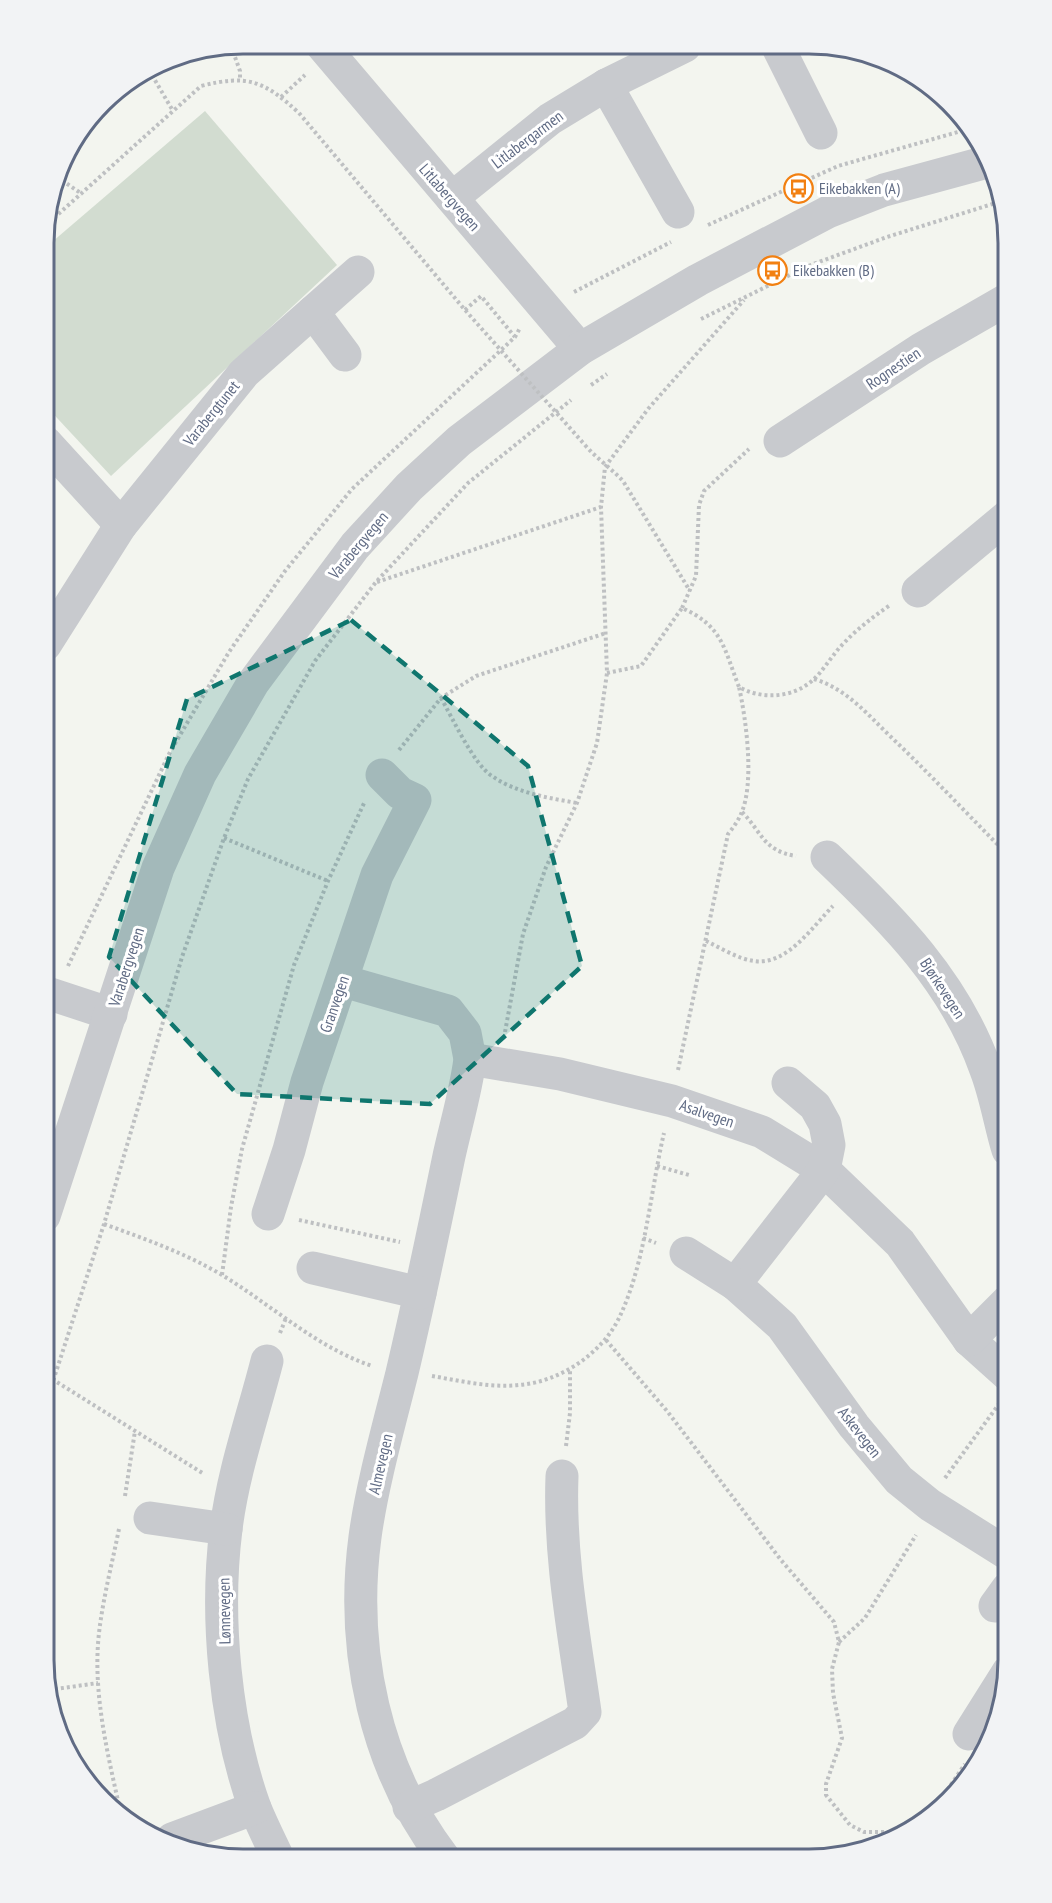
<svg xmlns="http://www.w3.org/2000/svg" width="1052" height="1903" font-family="'PT Sans Narrow',sans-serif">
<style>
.green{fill:#d2dcd0}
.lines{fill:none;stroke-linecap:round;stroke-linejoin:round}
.path{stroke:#bec0c2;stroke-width:4;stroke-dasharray:3 3;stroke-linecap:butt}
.minor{stroke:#c8cace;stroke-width:33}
.path-bridge{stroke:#bec0c2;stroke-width:4;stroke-dasharray:3 3;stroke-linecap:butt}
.marked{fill:#0f766e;fill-opacity:0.2;stroke:#0f766e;stroke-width:4.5;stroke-dasharray:12 8;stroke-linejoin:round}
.labels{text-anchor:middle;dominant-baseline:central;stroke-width:6;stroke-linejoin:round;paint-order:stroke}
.street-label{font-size:16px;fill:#606b84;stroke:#fff}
.poi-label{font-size:16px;fill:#606b84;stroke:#fff;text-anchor:start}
.rim{fill:none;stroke:#606b84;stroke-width:3}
</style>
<rect width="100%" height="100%" fill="#f3f5ef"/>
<path class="green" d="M 205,111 L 337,265 L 111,476 L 45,405 L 45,248 Z"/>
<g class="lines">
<g class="path">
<path d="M 231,46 L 240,71 L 240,79"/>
<path d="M 149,70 L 173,111"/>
<path d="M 281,97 L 305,75"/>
<path d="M 57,177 L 82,194"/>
<path d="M 708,225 L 838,166 L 965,130"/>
<path d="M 45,226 L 201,86 C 248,74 264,81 299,113"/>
<path d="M 574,292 L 671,242"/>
<path d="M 465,310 L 481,296 L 515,337"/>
<path d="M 701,319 L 808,266 L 887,237 L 1002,201"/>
<path d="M 591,385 L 607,374"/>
<path d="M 585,445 C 597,459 611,468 623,481 L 690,591"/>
<path d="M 377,582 L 601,507"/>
<path d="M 682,608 L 696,576 L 699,505 L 704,491 L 749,449"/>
<path d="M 607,673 L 641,666 L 682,608 C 723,626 724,649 739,687 C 762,700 793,698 813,680 C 824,670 832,655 843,644 C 857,629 873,617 890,605"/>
<path d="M 814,679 C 847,689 867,714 891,737 C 931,775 969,816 1008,855"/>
<path d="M 441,698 C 452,717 474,765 492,776 C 516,793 549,798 577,803"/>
<path d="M 399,750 L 441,698 L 476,676 L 606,633"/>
<path d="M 742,812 C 762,832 763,851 796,856"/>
<path d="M 224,838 L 328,881"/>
<path d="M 706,941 C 721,948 738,959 754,961 C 787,966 813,926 833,906"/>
<path d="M 68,966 L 170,752 L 229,652 L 285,571 L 352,489 L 515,337 L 520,328"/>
<path d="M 505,1032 L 523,934 L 546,867 L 577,803 L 597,743 L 607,673 L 601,507 L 605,467 L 648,409 L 744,300"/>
<path d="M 44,1065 L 50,1027"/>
<path d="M 678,1070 L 728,834 C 733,828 738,821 741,814 C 755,783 746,719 739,687"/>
<path d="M 657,1166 L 689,1175"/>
<path d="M 299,1220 L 400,1242"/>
<path d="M 104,1224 C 145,1239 185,1253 222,1275 C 273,1306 316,1347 372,1366"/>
<path d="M 643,1238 L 656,1243"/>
<path d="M 222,1275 L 231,1207 L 242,1149 L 294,965 L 328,881 L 365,801"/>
<path d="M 280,1333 L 286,1318"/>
<path d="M 606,1340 L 667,1411 L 781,1560 L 834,1622 L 839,1642 L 832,1669 L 833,1693 L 842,1738 L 826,1784 L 826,1795 L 850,1825 L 864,1832 L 889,1832 L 897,1836"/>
<path d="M 432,1376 C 461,1381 490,1388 519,1385 C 560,1382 603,1353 620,1316 C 646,1260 650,1193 664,1133"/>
<path d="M 52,1379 L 204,1474"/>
<path d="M 44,1409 L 104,1224 L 182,957 L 224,838 L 248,779 L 315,661 L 376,582 L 468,483 L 571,400"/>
<path d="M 566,1446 L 570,1413 L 570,1369"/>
<path d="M 945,1478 L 999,1404"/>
<path d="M 125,1496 L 135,1431"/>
<path d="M 119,1529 C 112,1564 103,1598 99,1633 C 92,1695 109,1759 122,1819"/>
<path d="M 839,1642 L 865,1618 L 916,1535"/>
<path d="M 49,1690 L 98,1683"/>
<path d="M 916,1826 L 946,1792 L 965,1764"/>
<path d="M 475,1850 L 482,1859"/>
</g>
<g class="minor">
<path d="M 321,44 L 580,349"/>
<path d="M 778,47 L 821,133"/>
<path d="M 606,85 L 678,212"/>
<path d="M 452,198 L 550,119 L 606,85 L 685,46"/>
<path d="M 313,312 L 345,355"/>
<path d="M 780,441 L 921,349 L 1008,299"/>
<path d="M 45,442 L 121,525"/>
<path d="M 918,591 L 1008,516"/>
<path d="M 45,645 L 121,525 L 244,373 L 358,272"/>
<path d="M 827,857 C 893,920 955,982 986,1070 C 996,1096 1000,1124 1008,1150"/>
<path d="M 343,981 L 448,1011 L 465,1033 L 470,1059 C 466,1091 456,1124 449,1156 C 434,1229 419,1301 402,1373 C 389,1425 372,1485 365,1537 C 350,1650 375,1768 444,1858"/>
<path d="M 44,992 L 111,1014"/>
<path d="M 470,1059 L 560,1074 L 672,1101 L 762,1132 L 824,1170 L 900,1243 L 969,1340 L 1008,1375"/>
<path d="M 788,1083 L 815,1106 L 825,1124 L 829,1145 L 824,1170 L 735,1284 L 782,1326 L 854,1426 L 899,1480 L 930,1505 L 1008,1554"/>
<path d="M 268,1214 L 289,1150 L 307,1082 L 377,875 L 415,800 L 400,793 L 382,775"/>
<path d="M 44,1216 L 158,868 L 200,774 L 253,683 L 355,546 L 409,487 L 459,441 L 580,349 L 698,280 L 828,212 L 884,190 L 987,162"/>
<path d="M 686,1253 L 735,1284"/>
<path d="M 313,1268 L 420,1293"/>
<path d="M 969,1340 L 1008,1301"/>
<path d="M 267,1361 C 253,1416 233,1472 226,1529 C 215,1617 225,1725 255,1808 C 262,1825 270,1841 278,1858"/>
<path d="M 150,1518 L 226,1529"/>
<path d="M 995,1606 L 1008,1588"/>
<path d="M 969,1734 L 1008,1672"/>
<path d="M 409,1807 L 436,1795 L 575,1723 L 585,1712 C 574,1634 559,1556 562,1476"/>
<path d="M 172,1839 L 255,1808"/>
</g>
<path class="path-bridge" d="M 299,113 L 465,310 L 585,445"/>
</g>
<path class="marked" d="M 351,620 L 528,766 L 582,966 L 430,1104 L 237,1094 L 109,957 L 187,699 Z"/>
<defs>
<symbol id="bus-ring" viewBox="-11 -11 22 22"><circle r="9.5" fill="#fff" stroke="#f28012" stroke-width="1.5"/><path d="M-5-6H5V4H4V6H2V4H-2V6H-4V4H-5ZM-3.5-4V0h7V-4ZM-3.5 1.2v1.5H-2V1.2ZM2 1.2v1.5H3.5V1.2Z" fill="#f28012"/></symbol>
</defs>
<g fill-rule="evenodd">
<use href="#bus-ring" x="782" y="172" width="33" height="33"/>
<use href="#bus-ring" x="756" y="254" width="33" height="33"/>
</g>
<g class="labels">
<g class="street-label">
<text transform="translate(527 139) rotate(-37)">Litlabergarmen</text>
<text transform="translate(450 197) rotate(49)">Litlabergvegen</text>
<text transform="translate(893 368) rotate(-34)">Rognestien</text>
<text transform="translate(211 413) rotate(-51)">Varabergtunet</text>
<text transform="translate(358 545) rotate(-50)">Varabergvegen</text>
<text transform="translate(126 967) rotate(-72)">Varabergvegen</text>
<text transform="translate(943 988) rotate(57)">Bjørkevegen</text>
<text transform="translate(334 1004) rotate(-71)">Granvegen</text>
<text transform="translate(707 1113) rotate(19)">Asalvegen</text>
<text transform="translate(860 1432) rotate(52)">Askevegen</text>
<text transform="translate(380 1464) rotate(-77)">Almevegen</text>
<text transform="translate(224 1611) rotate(-91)">Lønnevegen</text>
</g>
<g class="poi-label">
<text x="819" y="188">Eikebakken (A)</text>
<text x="793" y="270">Eikebakken (B)</text>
</g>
</g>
<path d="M0 0H1052V1903H0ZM243 54H809A189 189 0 0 1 998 243V1660A189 189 0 0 1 809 1849H243A189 189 0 0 1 54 1660V243A189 189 0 0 1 243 54Z" fill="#f2f3f5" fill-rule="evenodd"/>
<path class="rim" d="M243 54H809A189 189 0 0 1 998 243V1660A189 189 0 0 1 809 1849H243A189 189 0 0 1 54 1660V243A189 189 0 0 1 243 54Z"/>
</svg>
